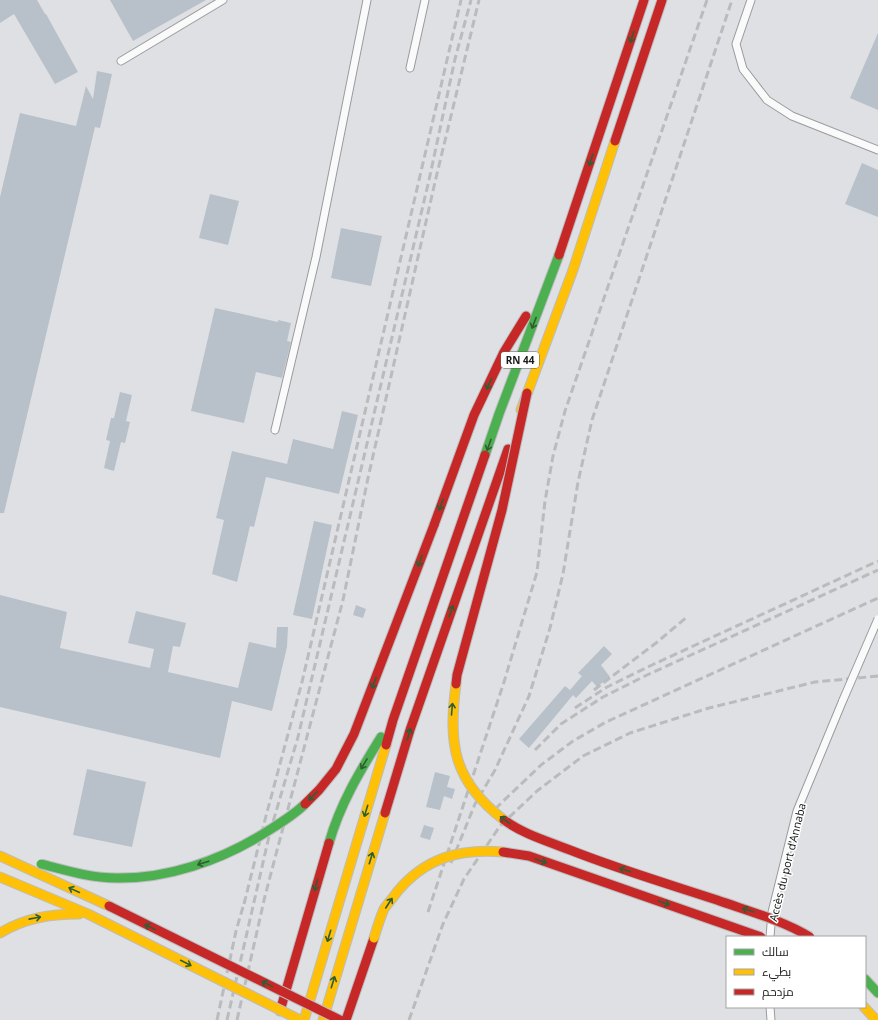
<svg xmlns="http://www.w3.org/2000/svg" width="878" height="1020" font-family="'Noto Sans',Cairo,sans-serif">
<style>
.building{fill:#b8c1ca}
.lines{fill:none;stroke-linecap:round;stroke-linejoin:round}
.lane-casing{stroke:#9a9b9d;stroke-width:9}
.fast-casing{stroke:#bdbdbf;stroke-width:11}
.slow-casing{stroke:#bdbdbf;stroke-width:11}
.jam-casing{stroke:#bdbdbf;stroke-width:11}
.lane{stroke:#fafafb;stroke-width:7}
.fast{stroke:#4caf50;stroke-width:9}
.slow{stroke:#ffc107;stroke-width:9}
.jam{stroke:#c62828;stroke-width:9}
.rail{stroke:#babbbc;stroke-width:3;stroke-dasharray:8 4;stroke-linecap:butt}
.lane-bridge-casing{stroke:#9a9b9d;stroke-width:9;stroke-linecap:butt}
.fast-bridge-casing{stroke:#bdbdbf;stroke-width:11;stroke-linecap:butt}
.slow-bridge-casing{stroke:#bdbdbf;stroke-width:11;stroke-linecap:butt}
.jam-bridge-casing{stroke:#bdbdbf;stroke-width:11;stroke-linecap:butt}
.lane-bridge{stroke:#fafafb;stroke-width:7}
.fast-bridge{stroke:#4caf50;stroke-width:9}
.slow-bridge{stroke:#ffc107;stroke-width:9}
.jam-bridge{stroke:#c62828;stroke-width:9}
.oneway{stroke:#305d33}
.labels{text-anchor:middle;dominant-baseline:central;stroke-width:3;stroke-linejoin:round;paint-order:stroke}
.shield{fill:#fff;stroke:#5e5f5f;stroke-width:1}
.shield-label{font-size:10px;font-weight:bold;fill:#191a1b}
.street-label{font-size:11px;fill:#191a1b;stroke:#fff}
</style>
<rect width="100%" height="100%" fill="#dfe0e4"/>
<g class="building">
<path d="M 0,0 L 37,0 L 45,14 L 46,14 L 78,72 L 55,84 L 14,14 L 0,23 Z"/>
<path d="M 110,0 L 206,0 L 133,41 Z"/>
<path d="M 878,33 L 878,110 L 850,98 Z"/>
<path d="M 97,71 L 112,74 L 100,128 L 95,127 L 4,513 L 0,513 L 0,197 L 20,113 L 76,126 L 86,86 L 93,99 Z"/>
<path d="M 862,163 L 878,170 L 878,217 L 845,204 Z"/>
<path d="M 210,194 L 239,201 L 228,245 L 199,238 Z"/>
<path d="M 341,228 L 382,236 L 371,286 L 331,278 Z"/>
<path d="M 215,308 L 278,322 L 278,320 L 291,323 L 287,341 L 291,342 L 282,378 L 256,372 L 244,423 L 191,411 Z"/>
<path d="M 120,392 L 132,395 L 126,421 L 130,422 L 125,443 L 121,442 L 114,471 L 104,468 L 110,441 L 106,440 L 111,418 L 114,418 Z"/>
<path d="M 342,411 L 358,415 L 339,494 L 266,477 L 254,527 L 250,526 L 237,582 L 212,574 L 224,520 L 216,518 L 232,451 L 287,464 L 293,439 L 333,449 Z"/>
<path d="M 314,521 L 332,525 L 312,619 L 293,615 Z"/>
<path d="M 0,595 L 67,612 L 60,648 L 150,668 L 154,649 L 128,643 L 136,611 L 186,623 L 180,647 L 173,646 L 168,672 L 238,688 L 249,642 L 276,648 L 277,627 L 288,627 L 287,647 L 272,711 L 232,701 L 220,758 L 0,707 Z"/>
<path d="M 356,605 L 366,609 L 363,618 L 353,615 Z"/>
<path d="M 604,646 L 612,654 L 601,665 L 610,677 L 597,687 L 592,681 L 576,698 L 573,695 L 529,748 L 519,739 L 565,686 L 570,690 L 582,676 L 578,673 Z"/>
<path d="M 87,769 L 146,782 L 132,847 L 73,835 Z"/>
<path d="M 435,772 L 450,776 L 447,787 L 455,789 L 452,799 L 444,796 L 440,810 L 426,807 Z"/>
<path d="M 424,825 L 434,828 L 430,840 L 420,837 Z"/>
</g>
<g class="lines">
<defs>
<g id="lane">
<path d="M 751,0 L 736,44 L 743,69 L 767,100 L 792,116 L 878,150"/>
<path d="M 121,61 L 223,0"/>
<path d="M 410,68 L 425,0"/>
<path d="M 275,430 L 316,257 L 367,0"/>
<path d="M 770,937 L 772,912 L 797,811 L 843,700"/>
<path d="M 770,1007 L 771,1020"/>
</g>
<g id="fast">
<path d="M 485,455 L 499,414 L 559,255"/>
<path d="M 329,843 C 340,804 360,771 381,737"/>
<path d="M 865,979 L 878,993"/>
</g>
<g id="slow">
<path d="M 521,410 L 573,270 L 615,141"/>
<path d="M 0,856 L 109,906"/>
<path d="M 0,877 L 88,914"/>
<path d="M 0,933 C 25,918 50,914 79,914"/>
<path d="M 864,1007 L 876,1020"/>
<path d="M 304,1020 L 386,745"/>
<path d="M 323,1020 L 385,813"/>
</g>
<g id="jam">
<path d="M 615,141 L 662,0"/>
<path d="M 559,255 L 644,0"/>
<path d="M 434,525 L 474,415 L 504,352 L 526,316"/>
<path d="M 386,745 L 393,720 L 485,455"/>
<path d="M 385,813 L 410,730 L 508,449"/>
<path d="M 280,1011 L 329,843"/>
<path d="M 346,1020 L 374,938"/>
</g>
</defs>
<use href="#lane" class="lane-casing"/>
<use href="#fast" class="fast-casing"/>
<use href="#slow" class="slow-casing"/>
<use href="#jam" class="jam-casing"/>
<use href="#lane" class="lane"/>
<use href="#fast" class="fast"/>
<use href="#slow" class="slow"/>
<use href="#jam" class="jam"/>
<g class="rail">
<path d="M 594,690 L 656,643 L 688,616"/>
<path d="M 575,708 L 607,687 L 652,665 L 878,561"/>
<path d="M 535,750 L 561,724 L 603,697 L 647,675 L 878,570"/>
<path d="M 495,809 L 541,765 L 573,741 L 606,722 L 878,598"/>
<path d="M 451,863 L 475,804 L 495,770 L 529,696 L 550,628 L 563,574 L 578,482 L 592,420 L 732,0"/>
<path d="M 244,904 L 266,816 L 302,682 L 461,0"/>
<path d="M 428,912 L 504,682 L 537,572 L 545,501 L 553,456 L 565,411 L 707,0"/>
<path d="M 217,1020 L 236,931 L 245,900"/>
<path d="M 227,1020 L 270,832 L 298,737 L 429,180 L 455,59 L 471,0"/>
<path d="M 237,1020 L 265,896 L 343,600 L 368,478 L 435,182 L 479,0"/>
<path d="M 409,1020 L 443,924 L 464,879 L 500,826 L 537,791 L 583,756 L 630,733 L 709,708 L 815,682 L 878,676"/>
</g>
<defs>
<path id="lane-bridge" d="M 843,700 L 878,619"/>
<path id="fast-bridge" d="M 41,864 C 65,870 90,878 116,878 C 167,879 219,861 263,834 C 277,825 293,816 305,804"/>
<g id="slow-bridge">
<path d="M 456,684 C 448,744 453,781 504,820"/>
<path d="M 88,914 L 300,1020"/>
<path d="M 374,938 C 377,928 380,918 384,909 C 388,903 393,898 397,892 C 425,858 460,848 503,852"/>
</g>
<g id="jam-bridge">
<path d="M 456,684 L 457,675 L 502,510 L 527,393"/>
<path d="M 305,804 L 319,790 L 336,769 L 354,734 L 434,525"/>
<path d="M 504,820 C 523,834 547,841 570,850 C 618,869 668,884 717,900 C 748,911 782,920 810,937"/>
<path d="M 503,852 L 529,856 L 761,937"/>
<path d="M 109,906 L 340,1020"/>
</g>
</defs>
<use href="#lane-bridge" class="lane-bridge-casing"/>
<use href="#fast-bridge" class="fast-bridge-casing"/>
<use href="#slow-bridge" class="slow-bridge-casing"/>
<use href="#jam-bridge" class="jam-bridge-casing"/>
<use href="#lane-bridge" class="lane-bridge"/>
<use href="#fast-bridge" class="fast-bridge"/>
<use href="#slow-bridge" class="slow-bridge"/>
<use href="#jam-bridge" class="jam-bridge"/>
</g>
<defs><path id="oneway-shaft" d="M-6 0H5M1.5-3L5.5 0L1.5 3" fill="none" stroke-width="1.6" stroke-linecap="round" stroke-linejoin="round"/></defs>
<g class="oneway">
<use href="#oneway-shaft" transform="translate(632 37) rotate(108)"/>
<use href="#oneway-shaft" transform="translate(591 160) rotate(108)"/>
<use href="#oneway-shaft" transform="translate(534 323) rotate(111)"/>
<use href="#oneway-shaft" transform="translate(489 384) rotate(116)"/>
<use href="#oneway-shaft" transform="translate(489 445) rotate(109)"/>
<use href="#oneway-shaft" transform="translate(441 505) rotate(110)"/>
<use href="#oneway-shaft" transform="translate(420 561) rotate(111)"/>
<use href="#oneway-shaft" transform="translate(451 611) rotate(-71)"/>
<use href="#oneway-shaft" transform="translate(374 683) rotate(111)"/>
<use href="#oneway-shaft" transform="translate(452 709) rotate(-85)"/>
<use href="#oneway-shaft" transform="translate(409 734) rotate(-73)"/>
<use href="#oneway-shaft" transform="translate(364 764) rotate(121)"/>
<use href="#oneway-shaft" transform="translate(313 796) rotate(135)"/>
<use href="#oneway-shaft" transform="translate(366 811) rotate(107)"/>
<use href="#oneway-shaft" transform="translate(505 820) rotate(-144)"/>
<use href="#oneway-shaft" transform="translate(371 858) rotate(-73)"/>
<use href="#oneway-shaft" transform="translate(541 861) rotate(19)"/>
<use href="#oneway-shaft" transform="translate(203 863) rotate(162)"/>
<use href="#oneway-shaft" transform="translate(625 870) rotate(-162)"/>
<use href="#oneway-shaft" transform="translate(316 885) rotate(106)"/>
<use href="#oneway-shaft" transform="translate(74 890) rotate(-155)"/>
<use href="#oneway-shaft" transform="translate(389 903) rotate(-57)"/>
<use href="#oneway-shaft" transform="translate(664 903) rotate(19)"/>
<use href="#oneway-shaft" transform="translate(748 910) rotate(-162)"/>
<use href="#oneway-shaft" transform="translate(35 918) rotate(-11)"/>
<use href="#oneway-shaft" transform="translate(150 927) rotate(-154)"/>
<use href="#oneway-shaft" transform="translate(329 936) rotate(107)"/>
<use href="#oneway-shaft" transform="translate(186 963) rotate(27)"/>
<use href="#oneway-shaft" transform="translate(333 982) rotate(-73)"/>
<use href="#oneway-shaft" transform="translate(267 984) rotate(-154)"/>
</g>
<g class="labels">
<rect class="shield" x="501" y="352" width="38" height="16" rx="3"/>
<g class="shield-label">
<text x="520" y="360">RN 44</text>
</g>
<g class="street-label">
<text transform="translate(787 862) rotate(-76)">Accès du port d'Annaba</text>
</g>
</g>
<rect x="726" y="936" width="140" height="72" fill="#ffffff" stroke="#a3a3a4"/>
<rect x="734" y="949" width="20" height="6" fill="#4caf50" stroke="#a3a3a4"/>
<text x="762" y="956" font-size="12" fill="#191a1b">سالك</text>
<rect x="734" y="969" width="20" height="6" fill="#ffc107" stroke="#a3a3a4"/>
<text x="762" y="976" font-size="12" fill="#191a1b">بطيء</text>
<rect x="734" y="989" width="20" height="6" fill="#c62828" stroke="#a3a3a4"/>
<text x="762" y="996" font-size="12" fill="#191a1b">مزدحم</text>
</svg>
